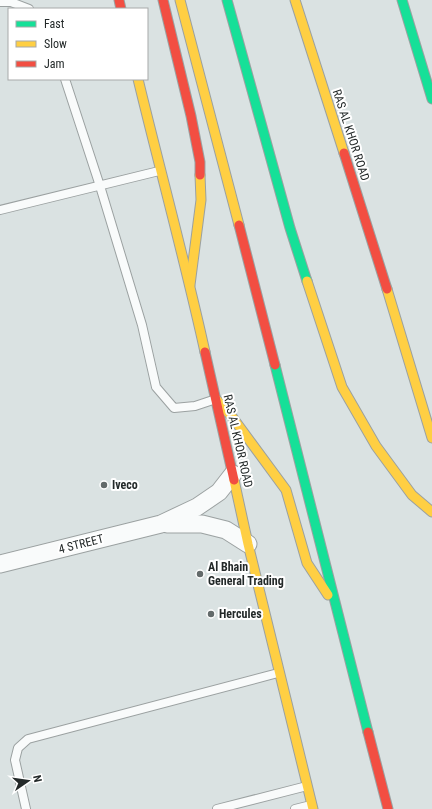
<svg xmlns="http://www.w3.org/2000/svg" width="432" height="809" font-family="'Roboto Condensed',sans-serif">
<style>
.lines{fill:none;stroke-linecap:round;stroke-linejoin:round}
.lane-casing{stroke:#9ba1a1;stroke-width:10}
.street-casing{stroke:#9ba1a1;stroke-width:19}
.fast-casing{stroke:#9ba1a1;stroke-width:11}
.slow-casing{stroke:#9ba1a1;stroke-width:11}
.jam-casing{stroke:#9ba1a1;stroke-width:11}
.lane{stroke:#f9fbfb;stroke-width:8}
.street{stroke:#f9fbfb;stroke-width:17}
.fast{stroke:#16e098;stroke-width:9}
.slow{stroke:#ffcf43;stroke-width:9}
.jam{stroke:#f24e42;stroke-width:9}
.poi-dot{fill:#636a6a;stroke:#fff;stroke-width:1.5}
.labels{text-anchor:middle;dominant-baseline:central;stroke-width:4;stroke-linejoin:round;paint-order:stroke}
.street-label{font-size:12px;fill:#232929;stroke:#fff}
.poi-label{font-size:12px;font-weight:bold;fill:#232929;stroke:#fff;text-anchor:start}
</style>
<rect width="100%" height="100%" fill="#dae2e2"/>
<g class="lines">
<defs>
<g id="lane">
<path d="M 0,2 L 11,2 L 29,9"/>
<path d="M 65,79 L 100,186 L 142,325 L 156,387 L 174,408 L 195,406 L 216,399"/>
<path d="M 0,210 L 159,171"/>
<path d="M 26,809 L 15,760 L 18,748 L 28,739 L 278,673"/>
<path d="M 217,809 L 307,786"/>
<path d="M 295,809 L 311,805"/>
</g>
<g id="street">
<path d="M 167,524 L 202,524 L 226,530 L 248,544"/>
<path d="M 0,564 L 161,524 L 197,507 L 219,492 L 233,474"/>
</g>
<g id="fast">
<path d="M 227,0 L 290,228 L 307,281"/>
<path d="M 402,0 L 432,99"/>
<path d="M 275,365 L 368,732"/>
</g>
<g id="slow">
<path d="M 180,0 L 239,225"/>
<path d="M 295,0 L 344,153"/>
<path d="M 138,79 C 160,170 185,261 205,352"/>
<path d="M 307,281 L 342,387 L 376,446 L 412,495 L 432,512"/>
<path d="M 190,285 L 201,200 L 200,175"/>
<path d="M 387,289 L 432,438"/>
<path d="M 216,399 L 233,418 L 286,490 L 307,563 L 328,595"/>
<path d="M 234,480 L 248,544 L 313,809"/>
</g>
<g id="jam">
<path d="M 119,0 L 121,9"/>
<path d="M 163,0 L 191,116 L 200,162 L 200,175"/>
<path d="M 344,153 L 387,289"/>
<path d="M 239,225 L 275,365"/>
<path d="M 205,352 L 234,480"/>
<path d="M 368,732 L 388,809"/>
</g>
</defs>
<use href="#lane" class="lane-casing"/>
<use href="#street" class="street-casing"/>
<use href="#fast" class="fast-casing"/>
<use href="#slow" class="slow-casing"/>
<use href="#jam" class="jam-casing"/>
<use href="#lane" class="lane"/>
<use href="#street" class="street"/>
<use href="#fast" class="fast"/>
<use href="#slow" class="slow"/>
<use href="#jam" class="jam"/>
</g>
<g class="poi-dot">
<circle cx="104" cy="485" r="4"/>
<circle cx="200" cy="574" r="4"/>
<circle cx="211" cy="614" r="4"/>
</g>
<g class="labels">
<g class="street-label">
<text transform="translate(351 135) rotate(72)">RAS AL KHOR ROAD</text>
<text transform="translate(238 441) rotate(77)">RAS AL KHOR ROAD</text>
<text transform="translate(81 544) rotate(-14)">4 STREET</text>
</g>
<g class="poi-label">
<text x="112" y="485">Iveco</text>
<text x="208" y="567">Al Bhain<tspan x="208" dy="14">General Trading</tspan></text>
<text x="219" y="614">Hercules</text>
</g>
</g>
<rect x="8" y="8" width="140" height="72" fill="#ffffff" stroke="#a7a9a9"/>
<rect x="16" y="21" width="20" height="6" fill="#16e098" stroke="#a7a9a9"/>
<text x="44" y="28" font-size="12" fill="#232929">Fast</text>
<rect x="16" y="41" width="20" height="6" fill="#ffcf43" stroke="#a7a9a9"/>
<text x="44" y="48" font-size="12" fill="#232929">Slow</text>
<rect x="16" y="61" width="20" height="6" fill="#f24e42" stroke="#a7a9a9"/>
<text x="44" y="68" font-size="12" fill="#232929">Jam</text>
<g transform="translate(28 781) rotate(77)" stroke="#ffffff" stroke-width="3" paint-order="stroke">
<path d="M0-3L7 15L0 10L-7 15Z" fill="#232929"/>
<text y="-6" font-size="11" font-weight="bold" text-anchor="middle" fill="#232929">N</text>
</g>
</svg>
